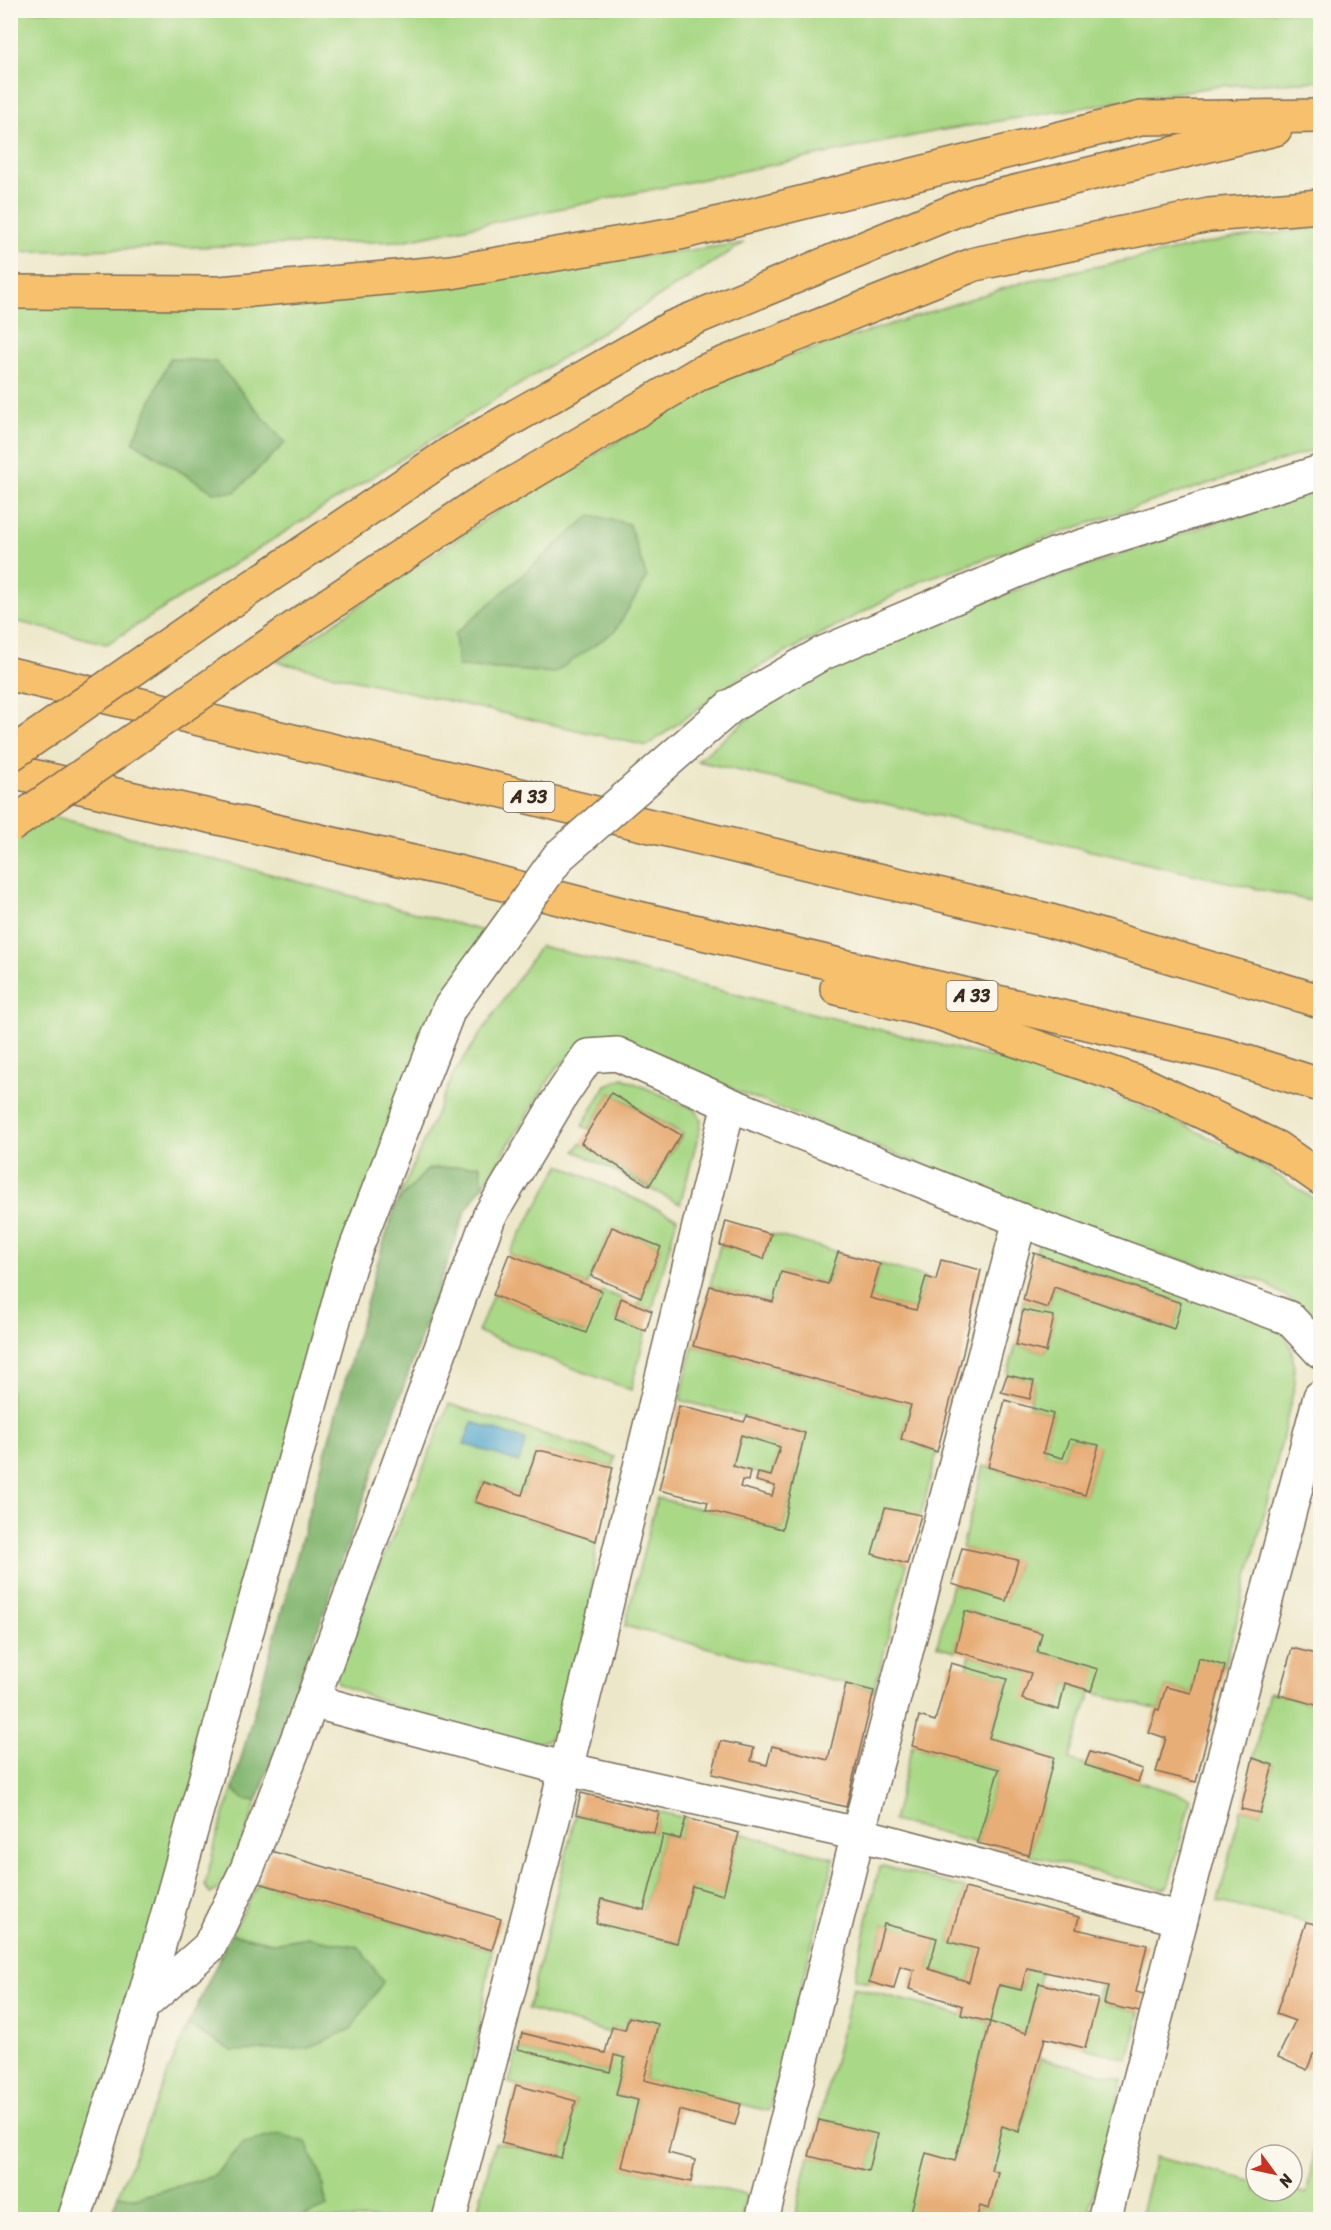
<svg xmlns="http://www.w3.org/2000/svg" width="1331" height="2230" font-family="Sriracha,sans-serif">
<style>
.green{fill:#a9d886;stroke:#728152;stroke-width:1.5}
.forest{fill:#86b873;stroke:#607148;stroke-width:1.5}
.water{fill:#4fa5cc;stroke:#456875;stroke-width:1.5}
.building{fill:#e8ae78;fill-rule:evenodd}
.lines{fill:none;stroke-linecap:round;stroke-linejoin:round}
.minor-casing{stroke:#796c5a;stroke-width:36}
.motorway-casing{stroke:#796c5a;stroke-width:36}
.minor{stroke:#fff;stroke-width:33}
.motorway{stroke:#f7c06c;stroke-width:33}
.minor-bridge-casing{stroke:#796c5a;stroke-width:36;stroke-linecap:butt}
.motorway-bridge-casing{stroke:#796c5a;stroke-width:36;stroke-linecap:butt}
.minor-bridge{stroke:#fff;stroke-width:33}
.motorway-bridge{stroke:#f7c06c;stroke-width:33}
.labels{text-anchor:middle;dominant-baseline:central;stroke-width:4.5;stroke-linejoin:round;paint-order:stroke}
.shield{fill:#fbf7ec;stroke:#75685c;stroke-width:1.5}
.shield-label{font-size:18px;font-weight:bold;fill:#3b2a1e}
</style>
<rect width="100%" height="100%" fill="#fbf7ec"/>
<filter id="ink" filterUnits="userSpaceOnUse"><feTurbulence type="fractalNoise" baseFrequency=".0167" numOctaves="2"/><feDisplacementMap in="SourceGraphic" scale="12" xChannelSelector="R" yChannelSelector="G"/><feConvolveMatrix kernelMatrix="1 2 1 2 8 2 1 2 1" color-interpolation-filters="sRGB"/></filter>
<filter id="wash" filterUnits="userSpaceOnUse"><feTurbulence type="fractalNoise" baseFrequency=".008" numOctaves="4" result="noise"/><feDisplacementMap in="SourceGraphic" scale="24" xChannelSelector="R" yChannelSelector="G"/><feGaussianBlur stdDeviation="1.35" result="paint"/><feColorMatrix in="noise" values="0 0 0 0 0 0 0 0 0 0 0 0 0 0 0 0 0 1.4 0 .05"/><feComposite in="paint" operator="in"/></filter>
<g filter="url(#wash)">
<rect width="100%" height="100%" fill="#ede7c9"/>
<!-- green -->
<g class="green">
<polygon points="10,11 1320,11 1320,81 1218,86 937,131 402,241 11,252"/>
<polygon points="1320,228 1320,448 1142,505 923,580 747,673 647,746 277,662 499,510 734,374 1027,281 1229,239"/>
<polygon points="744,243 107,644 11,620 11,308 335,296"/>
<polygon points="1320,487 1320,903 697,761 779,693 960,609"/>
<polygon points="52,816 502,936 449,1009 349,1266 74,2220 10,2219 10,839"/>
<polygon points="540,946 1027,1066 1111,1095 1175,1121 1246,1155 1320,1203 1320,1324 1310,1313 1264,1282 1124,1245 709,1080 680,1064 616,1038 587,1039 555,1070 483,1186 480,1165 428,1169 396,1204 454,1073"/>
<polygon points="623,1078 696,1110 701,1120 699,1133 680,1204 575,1151 581,1143 649,1186 683,1134 611,1093 589,1129 582,1126 606,1085"/>
<polygon points="560,1165 677,1218 652,1311 638,1305 661,1247 612,1227 587,1285 509,1254"/>
<polygon points="771,1234 838,1252 828,1284 782,1272 773,1302 710,1286 720,1245 764,1258"/>
<polygon points="1041,1239 1282,1328 1292,1350 1295,1383 1273,1479 1225,1666 1200,1659 1191,1693 1166,1687 1159,1710 1091,1692 1069,1760 1191,1798 1169,1884 1163,1889 1029,1855 1054,1757 989,1738 1007,1679 966,1668 970,1655 1031,1673 1059,1709 1065,1683 1090,1691 1097,1669 1037,1652 1041,1633 966,1611 955,1651 937,1646 952,1584 1006,1600 1018,1561 962,1548 983,1466 1085,1495 1099,1446 1070,1439 1063,1458 1043,1453 1053,1414 1029,1407 1034,1381 1007,1375 1016,1345 1046,1352 1054,1317 1023,1310 1023,1300 1048,1308 1054,1287 1174,1329 1181,1303 1034,1253"/>
<polygon points="880,1264 926,1277 916,1310 870,1298"/>
<polygon points="602,1291 621,1298 615,1319 646,1331 631,1390 478,1332 493,1295 585,1333"/>
<polygon points="693,1346 911,1405 901,1439 937,1452 921,1515 885,1508 872,1554 907,1564 874,1691 625,1626 657,1498 782,1529 805,1433 680,1400"/>
<polygon points="449,1404 615,1457 613,1467 543,1451 536,1451 522,1495 483,1482 475,1502 596,1541 591,1611 564,1723 547,1740 521,1746 441,1726 339,1684 332,1669 417,1484"/>
<polygon points="741,1435 780,1447 771,1476 733,1466"/>
<polygon points="1269,1692 1320,1706 1320,1925 1218,1902 1241,1809 1260,1813 1273,1765 1253,1758"/>
<polygon points="912,1746 999,1769 977,1843 893,1821"/>
<polygon points="233,1788 244,1798 257,1801 227,1885 210,1894 205,1886 217,1836"/>
<polygon points="659,1812 686,1818 680,1839 663,1835 644,1910 602,1899 597,1923 677,1943 692,1886 723,1894 739,1833 834,1858 769,2111 644,2080 658,2024 629,2017 625,2030 612,2027 610,2033 528,2009 576,1814 654,1833"/>
<polygon points="883,1866 965,1888 949,1942 978,1949 969,1982 929,1969 937,1939 884,1924 869,1982 854,1979 879,1867"/>
<polygon points="259,1883 492,1950 464,2116 436,2219 297,2219 327,2207 320,2173 244,2143 214,2176 136,2198 118,2195 188,2025 232,2051 307,1937 274,1943 231,1934"/>
<polygon points="1027,1968 1042,1971 1026,2033 990,2022 955,2161 909,2219 794,2220 809,2156 868,2170 877,2134 819,2120 853,1987 989,2022 999,1985 1021,1990"/>
<polygon points="1101,1984 1108,1986 1104,2004 1140,2012 1128,2059 1085,2048"/>
<polygon points="518,2049 609,2072 614,2055 625,2058 616,2095 638,2100 623,2167 747,2195 741,2219 475,2220 495,2142 561,2158 576,2101 509,2083"/>
<polygon points="1040,2058 1123,2079 1087,2219 977,2220 980,2206 989,2208 998,2172 991,2170 1002,2126 1020,2132"/>
<polygon points="1320,2110 1320,2219 1140,2219 1155,2157 1256,2182 1256,2191 1292,2191 1307,2194"/>
</g>
<!-- forest -->
<g class="forest">
<polygon points="170,358 216,362 285,443 235,492 213,492 133,442"/>
<polygon points="591,515 629,524 647,578 615,631 554,673 458,666 455,634"/>
<polygon points="480,1165 483,1186 466,1210 257,1801 243,1799 233,1788 378,1261 396,1204 428,1169"/>
<polygon points="231,1934 274,1943 307,1937 359,1947 383,1982 351,2029 306,2049 232,2051 188,2025"/>
<polygon points="280,2134 306,2142 320,2173 327,2207 297,2219 109,2219 118,2195 136,2198 214,2176 244,2143"/>
</g>
<!-- water -->
<polygon class="water" points="472,1422 526,1440 519,1462 464,1444"/>
<g id="blocks">
<!-- building -->
<g class="building">
<polygon points="611,1093 681,1135 649,1186 581,1143"/>
<polygon points="726,1221 771,1234 764,1259 720,1245"/>
<polygon points="612,1227 661,1247 641,1297 591,1276"/>
<polygon points="838,1252 880,1264 870,1298 916,1310 926,1277 936,1280 941,1260 981,1270 963,1353 937,1452 901,1439 911,1405 693,1346 710,1286 773,1302 781,1272 828,1284"/>
<polygon points="1034,1253 1181,1303 1174,1329 1054,1287 1048,1308 1023,1300"/>
<polygon points="509,1254 602,1291 586,1333 493,1295"/>
<polygon points="621,1298 652,1311 646,1331 615,1319"/>
<polygon points="1023,1310 1054,1316 1046,1352 1016,1345"/>
<polygon points="1007,1375 1034,1381 1030,1399 1001,1392"/>
<polygon points="1005,1400 1053,1414 1043,1453 1063,1458 1070,1439 1099,1445 1085,1495 988,1467"/>
<path d="M 679,1406 L 744,1422 L 747,1416 L 805,1433 L 782,1529 L 706,1510 L 708,1502 L 659,1490 ZM 741,1435 L 780,1447 L 771,1476 L 758,1473 L 756,1481 L 775,1486 L 772,1496 L 740,1487 L 742,1480 L 748,1481 L 750,1471 L 733,1466 Z"/>
<polygon points="536,1451 543,1451 613,1467 596,1541 475,1502 483,1482 522,1495"/>
<polygon points="885,1508 921,1515 907,1564 872,1554"/>
<polygon points="962,1548 1018,1560 1006,1601 952,1584"/>
<polygon points="965,1611 1042,1633 1037,1652 1098,1669 1091,1691 1065,1683 1059,1710 1022,1699 1031,1673 955,1651"/>
<polygon points="1292,1648 1320,1655 1320,1706 1279,1695"/>
<polygon points="1199,1658 1225,1666 1196,1782 1156,1772 1166,1738 1148,1732 1156,1709 1159,1710 1166,1687 1191,1693"/>
<polygon points="951,1663 1007,1679 989,1738 1054,1757 1029,1855 977,1843 999,1769 912,1746 919,1716 935,1721"/>
<polygon points="846,1684 874,1691 846,1807 712,1774 721,1741 754,1748 751,1761 767,1765 772,1746 828,1760"/>
<polygon points="1090,1752 1143,1769 1138,1782 1085,1765"/>
<polygon points="1253,1758 1273,1765 1260,1813 1241,1809"/>
<polygon points="581,1793 659,1812 654,1833 576,1814"/>
<polygon points="686,1818 739,1833 723,1895 692,1886 677,1943 596,1923 602,1899 644,1910 663,1835 680,1839"/>
<polygon points="271,1851 501,1919 492,1950 259,1883"/>
<polygon points="965,1888 1079,1917 1076,1929 1147,1945 1136,1992 1144,1994 1140,2012 1104,2004 1108,1986 1027,1968 1021,1990 999,1985 990,2022 961,2015 963,2006 909,1989 914,1970 900,1966 894,1989 869,1982 884,1924 937,1938 929,1969 969,1982 978,1949 949,1942"/>
<polygon points="1306,1922 1320,1925 1320,2055 1313,2054 1307,2070 1278,2057 1295,2021 1276,2014"/>
<polygon points="1039,1983 1098,1999 1085,2048 1045,2038 1019,2132 1002,2126 991,2170 998,2172 989,2209 980,2206 976,2220 960,2220 941,2215 940,2220 909,2220 926,2153 955,2161 990,2022 1026,2033"/>
<polygon points="629,2017 658,2024 644,2080 741,2104 735,2125 679,2110 668,2153 695,2160 691,2182 622,2167 638,2100 616,2095 625,2058 614,2055 610,2072 518,2049 522,2033 605,2053 612,2027 625,2030"/>
<polygon points="516,2085 576,2101 561,2158 501,2143"/>
<polygon points="819,2120 877,2134 868,2171 809,2156"/>
</g>
</g>
</g>
<g filter="url(#ink)">
<use href="#blocks" fill-opacity="0" stroke="#796c5a" stroke-width="1.5"/>
<g class="lines">
<!-- minor casing -->
<g class="minor-casing">
<g id="minor">
<polyline points="731,706 821,654 1054,555 1320,472"/>
<polyline points="312,1701 566,1769 858,1834 1181,1919"/>
<polyline points="142,2006 209,1947 247,1869 312,1701 489,1217 561,1096 588,1056 617,1054 729,1104 1020,1220 1289,1318 1320,1351"/>
<polyline points="74,2220 142,2006 349,1266 449,1009"/>
<polyline points="449,2220 566,1769 729,1104"/>
<polyline points="762,2220 858,1834 1020,1220"/>
<polyline points="1104,2220 1181,1919 1320,1397"/>
</g>
</g>
<!-- motorway casing -->
<g class="motorway-casing">
<g id="motorway">
<polyline points="10,292 220,293 451,272 680,233 1141,118 1320,116"/>
<polyline points="230,602 451,453 671,328 978,201 1275,129"/>
<polyline points="304,621 477,505 700,373 975,264 1209,215 1320,206"/>
<polyline points="10,674 1047,920 1320,1001"/>
<polyline points="10,771 457,872 621,914 1224,1055 1320,1085"/>
<polyline points="837,988 938,1013 1146,1085 1277,1148 1320,1178"/>
</g>
</g>
<!-- minor -->
<use href="#minor" class="minor"/>
<!-- motorway -->
<use href="#motorway" class="motorway"/>
<!-- minor-bridge casing -->
<g class="minor-bridge-casing">
<polyline id="minor-bridge" points="449,1009 559,856 731,706"/>
</g>
<!-- motorway-bridge casing -->
<g class="motorway-bridge-casing">
<g id="motorway-bridge">
<polyline points="10,755 230,602"/>
<polyline points="10,826 304,621"/>
</g>
</g>
<!-- minor-bridge -->
<use href="#minor-bridge" class="minor-bridge"/>
<!-- motorway-bridge -->
<use href="#motorway-bridge" class="motorway-bridge"/>
</g>
</g>
<g class="labels">
<!-- shield labels -->
<g class="shield">
<rect x="503.5" y="782" width="51" height="30" rx="4.5"/>
<rect x="946.5" y="981" width="51" height="30" rx="4.5"/>
</g>
<g class="shield-label">
<text x="529" y="797">A 33</text>
<text x="972" y="996">A 33</text>
</g>
</g>
<!-- margin -->
<rect width="1331" height="2230" fill="none" stroke="#fbf7ec" stroke-width="36"/>
<!-- north arrow -->
<g transform="translate(1274 2173) rotate(123)"><circle r="28" fill="#fbf7ec" stroke="#aea59a" stroke-width="1.5"/>
<path d="M0-4.5L10 22L0 15L-10 22Z" fill="#c8321e"/>
<text y="-9" font-size="16" font-weight="bold" text-anchor="middle" fill="#3b2a1e">N</text>
</g>
</svg>
